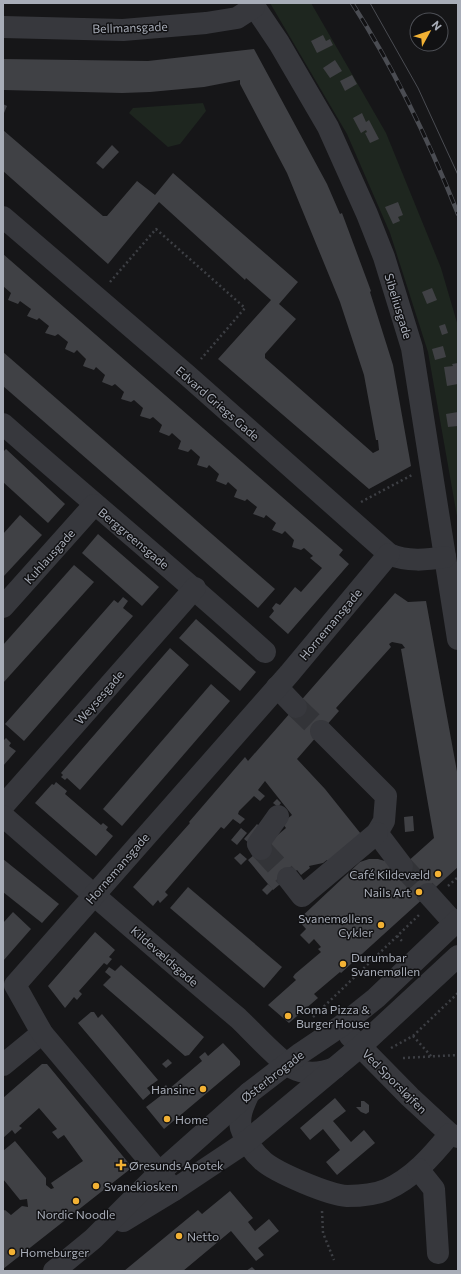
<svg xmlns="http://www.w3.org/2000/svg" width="461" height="1274" font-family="Commissioner,sans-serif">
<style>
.green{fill:#1e261f}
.building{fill:#404145}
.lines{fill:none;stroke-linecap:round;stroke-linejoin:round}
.minor-tunnel{stroke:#333438;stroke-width:22;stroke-dasharray:22 11;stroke-linecap:butt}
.path{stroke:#3d3f44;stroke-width:2.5;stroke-dasharray:2 3;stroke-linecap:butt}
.minor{stroke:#37383d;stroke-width:22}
.tram{stroke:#4a4c52;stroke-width:1}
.rail-casing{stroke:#4a4c52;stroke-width:4.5}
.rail{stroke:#111113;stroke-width:3;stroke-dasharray:9;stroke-linecap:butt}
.poi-dot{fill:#f2b134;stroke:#111113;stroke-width:1.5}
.labels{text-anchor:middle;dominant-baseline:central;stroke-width:3;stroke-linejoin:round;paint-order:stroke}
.street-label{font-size:12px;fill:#a8adb8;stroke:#111113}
.poi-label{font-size:12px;fill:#a8adb8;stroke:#111113;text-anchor:start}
</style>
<rect width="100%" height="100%" fill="#161618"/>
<!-- green -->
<g class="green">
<polygon points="270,3 311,3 386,133 441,268 458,326 458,522 428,352 390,233 347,134"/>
<polygon points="203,103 206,111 180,144 168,147 129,113 133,108"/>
</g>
<!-- building -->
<g class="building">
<polygon points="323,35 326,41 330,39 333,45 317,53 311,41"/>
<polygon points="254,49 327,184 340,214 342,213 371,291 370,292 393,365 411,466 369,489 218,359 271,300 246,278 245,280 159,202 108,264 3,171 3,130 103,216 107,216 137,181 155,195 173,173 298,282 279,304 296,319 265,354 265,358 373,453 379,450 378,440 376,440 364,375 340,302 287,173 240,84 240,80 204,87 150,92 122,93 4,90 3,92 3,59 148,61"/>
<polygon points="335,60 342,71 330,78 323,68"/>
<polygon points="352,75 357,84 345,91 340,81"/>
<polygon points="3,104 7,106 4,113 3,112"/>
<polygon points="362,113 366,122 369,120 379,139 370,143 365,133 367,132 366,130 361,133 353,118"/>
<polygon points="112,145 119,152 103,169 96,163"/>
<polygon points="398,202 403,215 398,217 400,221 393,224 385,207"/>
<polygon points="3,254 343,550 339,555 349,564 288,634 269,617 274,611 272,608 276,603 280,605 295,587 301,592 322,568 310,558 313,556 304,548 301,550 292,547 294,540 285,531 282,534 272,530 276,523 266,515 264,518 253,514 257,507 247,499 245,501 234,497 237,490 228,482 226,485 216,481 219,474 209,465 207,468 197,465 200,457 191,449 188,452 178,449 181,441 172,433 169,436 159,432 162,425 153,417 150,419 140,416 143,408 134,400 131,402 121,399 124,392 115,384 112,386 102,382 105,375 96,367 94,370 83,366 86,359 77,350 74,353 65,349 68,342 58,334 55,336 45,333 49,326 39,318 37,320 27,316 31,309 20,301 18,304 8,300 11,293 3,286"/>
<polygon points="432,288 437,300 427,304 422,292"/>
<polygon points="445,324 448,333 442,335 439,326"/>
<polygon points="443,346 446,357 435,360 432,349"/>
<polygon points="3,352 275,589 258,608 3,386"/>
<polygon points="458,363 458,384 447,386 444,367 453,366 452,364"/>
<polygon points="458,412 458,426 448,427 446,414"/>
<polygon points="6,449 65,504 48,523 3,482 3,452"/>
<polygon points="20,515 42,535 3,577 3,534"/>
<polygon points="98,534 159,587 142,606 82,553"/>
<polygon points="74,565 94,582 3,683 3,645"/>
<polygon points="395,593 408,602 426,601 458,777 458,867 341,973 340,972 314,994 318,998 289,1023 268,1005 296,980 293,977 295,974 321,952 318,949 321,947 314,939 309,944 300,935 306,929 298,920 360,862 369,859 378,859 385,861 396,872 434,838 401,649 405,648 402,644 392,642 389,644 391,647 336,708 339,711 297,759 325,789 361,834 328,861 327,860 323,863 309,866 310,868 301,875 297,870 273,890 248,860 286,828 282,823 292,815 265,781 258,790 265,796 260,801 254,796 239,811 238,814 245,819 240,824 233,819 224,829 221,827 165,892 168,895 160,903 158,900 153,906 133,887 190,823 189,822 245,757 248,761"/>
<polygon points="123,597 128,601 123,608 133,616 24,741 5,724 114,600 118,603"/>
<polygon points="196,619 256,672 240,691 179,638"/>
<polygon points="170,648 189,665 80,790 67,778 65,780 61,777 63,775 61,773"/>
<polygon points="211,684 230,701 122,826 103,809"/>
<polygon points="6,738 11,743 9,746 16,751 3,766 3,741"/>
<polygon points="56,782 67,791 65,794 101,825 103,823 108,827 106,830 113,836 96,856 35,803 52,784 54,785"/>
<polygon points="277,799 281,803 278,807 273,803"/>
<polygon points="413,816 414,831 405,832 404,817"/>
<polygon points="257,824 261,828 249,843 244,839"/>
<polygon points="241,828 247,833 237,845 231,840"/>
<polygon points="240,853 247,859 241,865 234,858"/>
<polygon points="3,859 59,904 42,923 3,892"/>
<polygon points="268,884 273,889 267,895 262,890"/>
<polygon points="188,887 282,967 264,988 170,908"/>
<polygon points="13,912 31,929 3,961 3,923"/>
<polygon points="95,932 115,950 109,957 112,959 107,965 104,963 79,991 82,994 77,1000 74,997 65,1008 48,986"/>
<polygon points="121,965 204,1037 189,1055 185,1056 103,985 111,977 105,972 109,967 115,971"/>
<polygon points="91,1012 94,1012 98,1018 102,1014 158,1080 147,1088 151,1093 143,1100 78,1023"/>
<polygon points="223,1043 240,1061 240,1065 164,1129 146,1107 163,1094 160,1090 166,1085 169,1089 202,1061 199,1057 205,1052 208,1056"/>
<polygon points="168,1059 172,1063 166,1068 162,1064"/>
<polygon points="42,1064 47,1064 131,1166 129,1170 3,1269 3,1211 5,1210 11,1215 22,1206 28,1207 27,1199 20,1200 3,1179 3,1151 15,1141 46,1178 46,1185 51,1189 54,1188 51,1183 83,1161 64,1135 58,1139 52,1132 57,1129 39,1108 19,1126 22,1128 15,1134 12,1130 3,1138 3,1098"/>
<polygon points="335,1098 346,1111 333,1121 351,1142 364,1130 375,1143 337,1175 326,1162 340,1150 323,1129 310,1140 300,1128"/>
<polygon points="361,1101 364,1101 369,1105 369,1112 366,1114 361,1112 356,1107 361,1107"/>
<polygon points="230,1191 253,1218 248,1222 255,1231 269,1219 279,1231 258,1248 264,1255 256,1261 231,1231 183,1271 124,1271 198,1210 202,1214"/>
<polygon points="252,1267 256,1271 246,1271"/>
</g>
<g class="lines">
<!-- minor-tunnel -->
<g class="minor-tunnel">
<polyline points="296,707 321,731"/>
<polyline points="261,849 288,878"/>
<polyline points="402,866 428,894"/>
</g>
<!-- path -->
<g class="path">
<polyline points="110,282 156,229 245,308 201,359"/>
<polyline points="361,502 412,475"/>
<polyline points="448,886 458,877"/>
<polyline points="397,936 403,942"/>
<polyline points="313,1017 419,915"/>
<polyline points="413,1036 432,1057"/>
<polyline points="391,1048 413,1036 458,993"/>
<polyline points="403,1058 458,1055"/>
<polyline points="322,1211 323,1233 334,1260"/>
</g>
<!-- minor -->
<g class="minor">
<polyline points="252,3 279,43 328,127 367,214 384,257 412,348 458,639"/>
<polyline points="3,27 123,30 206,23 237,18 254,7"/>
<path d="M 3,217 L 187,375 L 389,554 C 407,562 427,560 445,557"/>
<path d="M 3,424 C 90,501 179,574 265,652"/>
<polyline points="3,607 94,505"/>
<polyline points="277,687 296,707"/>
<polyline points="321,731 386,796 384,821 377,833 402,866"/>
<polyline points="3,806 195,588"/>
<path d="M 3,816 C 81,884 159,952 238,1018 C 252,1031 282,1065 297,1070 C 310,1075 322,1073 335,1068"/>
<polyline points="261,849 258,844 278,816"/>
<polyline points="288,878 302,896 377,833"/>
<polyline points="428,894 455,924"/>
<polyline points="350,1036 410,1097 450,1134 458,1137"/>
<polyline points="3,1065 42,1033"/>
<path d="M 249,1093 C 244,1104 238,1116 241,1128 C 245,1141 253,1152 263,1161 C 277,1173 329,1195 347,1196 C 360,1196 374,1195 386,1190 C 413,1178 432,1156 450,1134"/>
<polyline points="418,1169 434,1189 438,1253"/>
<polyline points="174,1190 42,1033 15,985 289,674 389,554"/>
<polyline points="123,1221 174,1190 246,1142 361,1046 458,956"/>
<polyline points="54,1271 93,1239 159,1173 249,1093 301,1053 341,1026 376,998 458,920"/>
</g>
<!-- tram -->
<polyline class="tram" points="370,3 418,88 458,175"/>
<!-- rail casing -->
<g class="rail-casing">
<path id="rail" d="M 352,3 C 395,70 429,141 458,214"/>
</g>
<!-- rail -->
<use href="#rail" class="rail"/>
</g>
<!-- markers -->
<g class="poi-dot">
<circle cx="438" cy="874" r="4"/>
<circle cx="419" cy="892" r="4"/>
<circle cx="381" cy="925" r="4"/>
<circle cx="343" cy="964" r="4"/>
<circle cx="288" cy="1016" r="4"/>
<circle cx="203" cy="1089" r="4"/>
<circle cx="167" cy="1119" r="4"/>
<path d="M119 1159h4v4h4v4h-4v4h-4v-4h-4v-4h4z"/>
<circle cx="96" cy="1186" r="4"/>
<circle cx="76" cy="1201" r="4"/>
<circle cx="179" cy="1236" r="4"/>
<circle cx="12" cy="1252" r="4"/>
</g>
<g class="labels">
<!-- street labels -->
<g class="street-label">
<text transform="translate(130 27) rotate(-2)">Bellmansgade</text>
<text transform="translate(399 306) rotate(73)">Sibeliusgade</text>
<text transform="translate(218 403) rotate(41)">Edvard Griegs Gade</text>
<text transform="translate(134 538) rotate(40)">Berggreensgade</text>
<text transform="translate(49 556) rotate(-48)">Kuhlausgade</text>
<text transform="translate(330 624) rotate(-50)">Hornemansgade</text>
<text transform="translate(99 697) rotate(-49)">Weysesgade</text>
<text transform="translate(117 868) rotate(-49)">Hornemansgade</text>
<text transform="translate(165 956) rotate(41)">Kildevældsgade</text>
<text transform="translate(272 1076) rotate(-38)">Østerbrogade</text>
<text transform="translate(395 1081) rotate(45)">Ved Sporsløjfen</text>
</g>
<!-- poi labels -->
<g class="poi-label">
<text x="430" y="874" text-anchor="end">Café Kildevæld</text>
<text x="411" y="892" text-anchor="end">Nails Art</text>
<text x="373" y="918" text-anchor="end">Svanemøllens<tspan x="373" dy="14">Cykler</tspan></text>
<text x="351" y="957">Durumbar<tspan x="351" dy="14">Svanemøllen</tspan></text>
<text x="296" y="1009">Roma Pizza &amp;<tspan x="296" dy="14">Burger House</tspan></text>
<text x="195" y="1089" text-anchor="end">Hansine</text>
<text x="175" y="1119">Home</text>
<text x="129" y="1165">Øresunds Apotek</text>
<text x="104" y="1186">Svanekiosken</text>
<text x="76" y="1214" text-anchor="middle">Nordic Noodle</text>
<text x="187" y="1236">Netto</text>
<text x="20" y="1252">Homeburger</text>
</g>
</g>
<!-- border -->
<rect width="461" height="1274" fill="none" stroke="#a8adb8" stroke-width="8"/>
<!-- north arrow -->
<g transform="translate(429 32) rotate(50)"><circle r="19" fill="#111113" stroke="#4d4f55"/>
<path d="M0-3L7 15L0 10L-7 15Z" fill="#f2b134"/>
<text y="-6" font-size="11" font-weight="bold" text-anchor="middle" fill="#a8adb8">N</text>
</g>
</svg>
